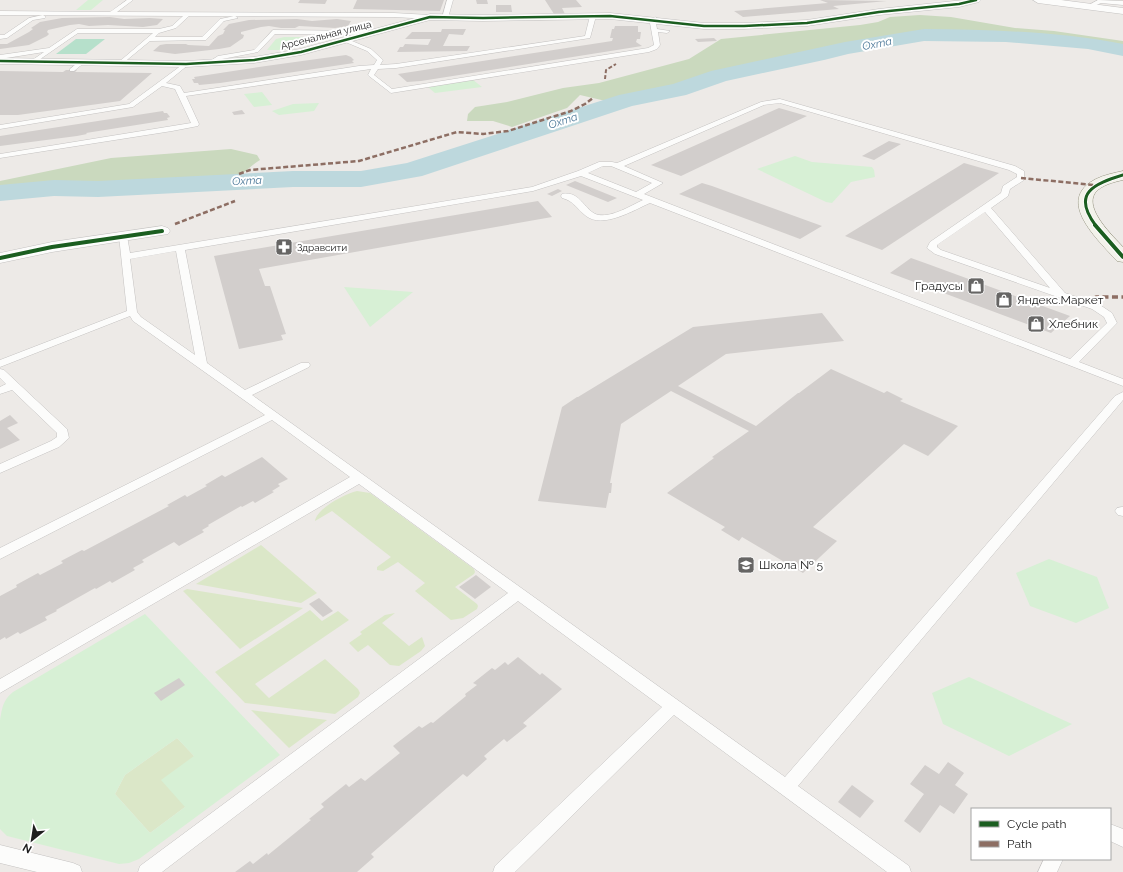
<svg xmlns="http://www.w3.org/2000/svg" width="1123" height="872" font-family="Raleway,sans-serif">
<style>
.grass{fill:#dbe7c8}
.forest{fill:#cad9be}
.park{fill:#d7f0d5;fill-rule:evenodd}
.pitch{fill:#b6e0cb}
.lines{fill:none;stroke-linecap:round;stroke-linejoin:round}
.river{fill:#bdd8dd;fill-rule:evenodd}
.building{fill:#d2cecc}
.lane-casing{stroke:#c4c2c1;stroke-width:1}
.street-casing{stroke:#c4c2c1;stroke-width:1}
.secondary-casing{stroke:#959481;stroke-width:1}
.lane{fill:#fcfcfb;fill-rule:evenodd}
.street{fill:#fcfcfb;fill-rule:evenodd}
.secondary{fill:#f3f2eb;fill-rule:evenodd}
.quiet-far2{stroke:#8d6e63;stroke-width:2;stroke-dasharray:4 2;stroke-linecap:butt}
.quiet-far1{stroke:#8d6e63;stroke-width:2.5;stroke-dasharray:5 2.5;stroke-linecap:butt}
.quiet{stroke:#8d6e63;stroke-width:3.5;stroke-dasharray:6 3.5;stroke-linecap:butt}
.cycleway-far2-casing{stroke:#fff;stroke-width:3.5}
.cycleway-far1-casing{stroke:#fff;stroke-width:4.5}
.cycleway-casing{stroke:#fff;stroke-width:6}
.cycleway-far2{stroke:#1b5e20;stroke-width:2.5}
.cycleway-far1{stroke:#1b5e20;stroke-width:3}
.cycleway{stroke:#1b5e20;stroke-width:4}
.labels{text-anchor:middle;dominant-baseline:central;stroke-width:4;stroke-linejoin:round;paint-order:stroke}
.far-street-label{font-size:10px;fill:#1e1e1e;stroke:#fff}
.far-poi-label{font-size:10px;fill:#1e1e1e;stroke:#fff;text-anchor:start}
.far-water-label{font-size:11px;font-style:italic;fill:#4b7798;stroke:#fff}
.poi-label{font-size:12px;fill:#1e1e1e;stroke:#fff;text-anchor:start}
</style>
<rect width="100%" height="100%" fill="#edeae7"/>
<!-- grass -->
<g class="grass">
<path d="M 357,491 L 370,493 L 474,569 L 475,572 L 474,574 L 455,587 L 477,604 L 478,606 L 477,609 L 463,618 L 451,620 L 415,591 L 425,583 L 398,562 L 383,571 L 377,570 L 377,567 L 391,557 L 332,511 L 315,521 C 317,508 345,494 357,491 Z"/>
<polygon points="261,545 317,593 301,603 196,584"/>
<polygon points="187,589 303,608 240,649 183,591"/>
<polygon points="310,610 322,621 338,611 349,620 255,684 269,698 325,659 358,689 360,693 358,697 335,714 245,703 215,672"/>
<polygon points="395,613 382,623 409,646 422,637 425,646 421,651 399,666 390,665 368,645 358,652 349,643 362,634 360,632 385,615"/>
<polygon points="251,710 327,720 289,748"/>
<polygon points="177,738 194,756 185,807 150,833 115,794 125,775"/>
</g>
<!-- forest -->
<g class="forest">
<polygon points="920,15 951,17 1015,28 1054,31 1123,41 1123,50 1020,39 960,37 899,41 830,49 775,60 725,71 610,102 580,95 567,108 512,127 493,121 467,121 468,114 475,107 507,102 563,88 599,83 689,59 721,39 860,25 878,22 890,17"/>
<path d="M 231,149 L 257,155 L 260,160 C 251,165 245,173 236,178 L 134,185 L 15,188 L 0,191 L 0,181 L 111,158 Z"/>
</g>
<!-- park -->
<g class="park">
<polygon points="88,0 103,0 91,10 76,10"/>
<polygon points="284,37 309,37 310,39 312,39 311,37 330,39 317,42 312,41 314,43 284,50 267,50 276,39"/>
<polygon points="473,80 482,87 435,93 428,87"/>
<polygon points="262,92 272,105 254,107 244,94"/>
<polygon points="319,103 314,111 279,115 272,111 293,104"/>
<polygon points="795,156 812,162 872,167 874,170 875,177 851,182 832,203 826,202 757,169"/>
<polygon points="344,287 413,292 370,327"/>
<polygon points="1049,559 1097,577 1109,608 1076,623 1030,606 1016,573"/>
<path d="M 145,614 L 280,755 L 139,859 L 129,863 L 119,864 L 7,836 L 0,829 L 0,720 C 2,708 3,700 13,692 ZM 177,738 L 194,756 L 161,780 L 185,807 L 150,833 L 115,794 L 125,775 Z"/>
<polygon points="969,677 1072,724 1009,756 943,724 932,693"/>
</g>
<!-- pitch -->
<polygon class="pitch" points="76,39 105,39 86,54 56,54"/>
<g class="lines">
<!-- river -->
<path class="river" d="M 924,29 C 991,30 1057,31 1123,44 L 1123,56 L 1088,49 L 1006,42 L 924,41 L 848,54 L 824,60 L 726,81 L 686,95 L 632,106 L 422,176 L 361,187 L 293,187 L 98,197 L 54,196 L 0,201 L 0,185 L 54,180 L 98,181 L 293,171 L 361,171 L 407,163 L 619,95 L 673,84 L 711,71 L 845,42 Z"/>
</g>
<!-- building -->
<g class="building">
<polygon points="300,0 327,0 325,4 298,3"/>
<polygon points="357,0 444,0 440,11 353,9"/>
<polygon points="476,0 487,0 488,4 477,4"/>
<polygon points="545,0 576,0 582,7 562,8 565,14 554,14"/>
<polygon points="820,0 887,1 833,6 839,9 743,17 734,11 828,3"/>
<polygon points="496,5 511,5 512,12 496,12"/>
<polygon points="110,17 124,19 150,18 163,19 157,25 143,27 108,25 89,26 79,24 70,25 48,30 47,32 49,34 47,36 29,45 0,49 0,44 7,44 29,32 33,29 31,28 40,22 62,18"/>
<polygon points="297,19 312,21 337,19 351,21 348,26 335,28 299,26 295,28 281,28 269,26 261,27 241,32 241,34 244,35 243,38 230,47 219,49 175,54 153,51 160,45 166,44 186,44 188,45 209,46 218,36 223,34 225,30 223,30 229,24 249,20"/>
<polygon points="615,26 638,26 638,32 641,32 640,39 637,39 636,42 642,46 421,81 407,82 398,74 612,41 613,38 610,38 612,29 614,29"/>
<polygon points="442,29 466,29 463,35 449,34 443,46 470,46 467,51 397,52 400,47 403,47 405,44 428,45 431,39 405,39 412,32 441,32"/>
<polygon points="714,38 717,41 698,42 695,39"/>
<polygon points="346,55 351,57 354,60 352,61 354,63 220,83 199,85 198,83 194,83 192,79 195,79 194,77 266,66"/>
<polygon points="66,70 77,70 75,72 152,73 120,101 18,115 0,115 0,71 63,72"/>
<polygon points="779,108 807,116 681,176 651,165"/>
<polygon points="242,110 245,114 234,115 232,112"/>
<polygon points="163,111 164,113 167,113 170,117 167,118 168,120 86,133 87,134 77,136 0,146 0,136"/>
<polygon points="889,141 901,144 874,160 862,156"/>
<polygon points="964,163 999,173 882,250 845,236"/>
<polygon points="575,181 617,198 608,202 566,185"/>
<polygon points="702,183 712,186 822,226 800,239 679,194"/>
<polygon points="558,189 562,191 552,196 547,194"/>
<polygon points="538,201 552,217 259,269 265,286 270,286 286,334 281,335 283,340 239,349 214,256"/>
<polygon points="911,258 925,263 1070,316 1051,333 890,273"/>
<polygon points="822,313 844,341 726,354 678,386 756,426 798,393 799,393 831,369 884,393 887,391 903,399 900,401 958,426 928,456 904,444 813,527 837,541 803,573 742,537 739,541 721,530 725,527 667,493 714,458 712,457 749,431 671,391 621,424 610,483 612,483 611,493 609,493 606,508 538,501 562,407 577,397 578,397 693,327"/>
<polygon points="10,415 18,423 7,428 20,440 0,449 0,421"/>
<polygon points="262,457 288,479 278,484 280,486 272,491 274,492 255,503 253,501 242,507 241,506 208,525 209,526 202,530 204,532 179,546 174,542 142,560 144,562 133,568 135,570 112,583 110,581 96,589 95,588 56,610 57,611 45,617 47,620 20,634 18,632 6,639 5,637 0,640 0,596 17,587 16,585 38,573 40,575 63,563 61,561 82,550 84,551 169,506 167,505 185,495 187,497 207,486 205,485 222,475 225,477"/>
<polygon points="476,575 491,587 475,599 459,587"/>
<polygon points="319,598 333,611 323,617 309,604"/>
<polygon points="518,657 540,675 542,673 562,689 523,723 527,726 507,742 504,739 484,756 487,759 467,777 463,774 371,854 374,857 357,872 235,872 250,861 253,864 267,853 268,855 311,820 309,819 324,807 321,804 346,784 349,787 361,778 365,781 400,753 393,746 419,726 422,728 431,722 433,723 466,696 465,694 477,685 473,683 492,668 495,670 505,662 508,665"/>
<polygon points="179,678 185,685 161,701 154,693"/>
<polygon points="948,762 964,773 955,785 968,794 954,814 940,805 920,833 904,821 924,794 910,784 925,765 939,774"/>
<polygon points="852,785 874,801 860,818 838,802"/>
</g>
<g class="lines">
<!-- lane casing -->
<g class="lane-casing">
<g id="lane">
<polygon points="127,0 133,0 117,12 394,13 430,15 433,17 430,19 394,17 189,16 176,28 159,33 155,37 202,37 220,19 235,16 238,18 224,21 206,40 150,41 122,64 120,63 120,61 153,33 78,33 36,62 31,61 44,52 0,59 0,55 49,48 77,29 159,29 172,26 183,16 0,15 0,11 110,12"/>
<polygon points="447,0 453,0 448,18 445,20 442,18"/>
<polygon points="1098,0 1123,1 1123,5 1101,3 1092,7 1087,6"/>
<polygon points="593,14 596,16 590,38 396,68 378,69 374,75 392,89 648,48 654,45 650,23 655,17 658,19 656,23 657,29 670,31 667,33 658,32 660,45 657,49 649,52 391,93 369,76 368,75 371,69 186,96 199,124 198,126 172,131 0,158 0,154 191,123 175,89 162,86 133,107 0,129 0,125 129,104 186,62 188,63 188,65 166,83 180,86 184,93 359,66 374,65 377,60 367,51 343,41 343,39 345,38 371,49 383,60 380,65 396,64 585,36 590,16"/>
<polygon points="43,15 46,17 45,18 33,20 7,38 0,39 0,35 4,35 29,18"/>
<polygon points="273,30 373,31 376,33 373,35 275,34 258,52 222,59 210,65 207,63 218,56 254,50"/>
<polygon points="80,61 85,62 74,71 70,71 70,69"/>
<path d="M 780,99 L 1015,166 L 1024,171 L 1024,180 L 1010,189 L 1008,196 L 991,208 L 1065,293 L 1100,305 L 1112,313 L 1117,323 L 1079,362 L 1123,379 L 1123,386 L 650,203 C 634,210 603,229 586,216 C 577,209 574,201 562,198 L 561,196 L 562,194 C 581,190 585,213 599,215 C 613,217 630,206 643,200 L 581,176 L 533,191 L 185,250 L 207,363 L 245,390 L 301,363 L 309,363 L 310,365 L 309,367 L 252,395 L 785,777 L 1115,396 L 1123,392 L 1123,400 L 798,786 L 909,866 L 911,872 L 887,872 L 674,715 L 515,872 L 493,872 L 495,866 L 662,707 L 518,601 L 162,872 L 138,872 L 140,866 L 508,593 L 359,484 L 0,693 L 0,679 L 350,477 L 272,420 L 0,559 L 0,548 L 265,415 L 133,321 L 130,316 L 0,367 L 0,360 L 127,311 L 119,236 L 120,234 L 126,234 L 127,236 L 130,253 L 532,187 L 578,171 L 599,162 L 612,162 L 617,163 L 761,102 ZM 780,103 L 1009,170 L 1017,174 L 1017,177 L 1003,186 L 1001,193 L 930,242 L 927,248 L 935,254 L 1092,309 L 1104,317 L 1107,323 L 1070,359 L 644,194 L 663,183 L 624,166 L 764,105 ZM 603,166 L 611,166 L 652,183 L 636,192 L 588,173 ZM 985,212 L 1050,288 L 941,250 L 937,247 L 937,245 ZM 176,251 L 195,355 L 141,317 L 137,312 L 130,259 Z"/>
<polygon points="0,369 4,370 67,429 69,438 59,447 0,473 0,464 51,441 57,437 57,433 12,390 0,394 0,387 6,384 0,378"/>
<polygon points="1122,507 1123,507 1123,516 1118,515 1115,511 1117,508"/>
<polygon points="1110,824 1123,829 1123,847 1110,841"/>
<polygon points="0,845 73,863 80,866 82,872 37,872 0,863"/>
<polygon points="1044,859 1063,859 1057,872 1038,872"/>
</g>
</g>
<!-- street casing -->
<g class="street-casing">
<g id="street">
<polygon points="964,0 981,0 979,2 959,7 879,15 807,26 744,29 704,29 610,19 483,21 430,20 301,55 254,63 186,67 0,64 0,58 186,61 254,57 300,49 430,14 483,15 610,13 704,23 744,23 807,20 879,9"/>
<polygon points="1033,0 1061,0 1123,8 1123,14 1038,3"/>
<polygon points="162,226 168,228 170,231 168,234 52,252 0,263 0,253 52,242"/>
</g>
</g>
<!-- secondary casing -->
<g class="secondary-casing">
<path id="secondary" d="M 1123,171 L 1123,180 C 1114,182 1101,185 1095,193 C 1084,209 1113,236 1123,247 L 1123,262 L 1117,261 C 1098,240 1054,200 1096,179 C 1104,175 1114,173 1123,171 Z"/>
</g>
<!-- lane -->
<use href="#lane" class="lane"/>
<!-- street -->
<use href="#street" class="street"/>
<!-- secondary -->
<use href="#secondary" class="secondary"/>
<!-- quiet-far2 -->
<polyline class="quiet-far2" points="605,79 606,70 616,64"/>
<!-- quiet-far1 -->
<g class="quiet-far1">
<polyline points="239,174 250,170 359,161 457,132 483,134 508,131 571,111 585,104 593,98"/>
<polyline points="1021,178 1094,185"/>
<polyline points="175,224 235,201"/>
</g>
<!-- quiet -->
<polyline class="quiet" points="1085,303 1096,297 1123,297"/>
<!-- cycleway-far2 casing -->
<g class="cycleway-far2-casing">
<polyline id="cycleway-far2" points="0,61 186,64 254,60 301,52 430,17 483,18 610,16 704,26 744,26 807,23 879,12 959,4 976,0"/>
</g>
<!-- cycleway-far1 casing -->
<g class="cycleway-far1-casing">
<path id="cycleway-far1" d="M 1096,226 C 1071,193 1094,184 1123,175"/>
</g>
<!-- cycleway casing -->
<g class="cycleway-casing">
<g id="cycleway">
<polyline points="1095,225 1123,257"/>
<polyline points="0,258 52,247 162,231"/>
</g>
</g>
<!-- cycleway-far2 -->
<use href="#cycleway-far2" class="cycleway-far2"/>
<!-- cycleway-far1 -->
<use href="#cycleway-far1" class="cycleway-far1"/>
<!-- cycleway -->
<use href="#cycleway" class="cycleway"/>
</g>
<!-- icons -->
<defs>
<g id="pharmacy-square" transform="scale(0.9)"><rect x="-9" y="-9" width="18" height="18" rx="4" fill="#666564" stroke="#fff"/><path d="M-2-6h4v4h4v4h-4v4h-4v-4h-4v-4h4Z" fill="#fff"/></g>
<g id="shop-square" transform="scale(0.9)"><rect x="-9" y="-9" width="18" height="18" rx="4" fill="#666564" stroke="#fff"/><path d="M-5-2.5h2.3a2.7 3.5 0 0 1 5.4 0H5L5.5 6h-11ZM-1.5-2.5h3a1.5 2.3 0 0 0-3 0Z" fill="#fff"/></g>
<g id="school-square" transform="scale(0.9)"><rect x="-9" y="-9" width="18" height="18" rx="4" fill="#666564" stroke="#fff"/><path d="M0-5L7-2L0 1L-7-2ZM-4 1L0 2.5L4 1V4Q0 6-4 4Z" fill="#fff"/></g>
</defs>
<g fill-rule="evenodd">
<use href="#pharmacy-square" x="284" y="247"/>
<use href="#shop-square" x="976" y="286"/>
<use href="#shop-square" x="1004" y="300"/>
<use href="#shop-square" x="1036" y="324"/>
<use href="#school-square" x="746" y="565"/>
</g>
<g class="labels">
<!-- far-street labels -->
<g class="far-street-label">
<text transform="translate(326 35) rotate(-14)">Арсенальная улица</text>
</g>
<!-- far-poi labels -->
<g class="far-poi-label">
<text x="297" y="247">Здравсити</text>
</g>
<!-- far-water labels -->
<g class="far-water-label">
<text transform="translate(877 44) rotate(-11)">Охта</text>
<text transform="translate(563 121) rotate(-18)">Охта</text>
<text transform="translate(247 181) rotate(-3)">Охта</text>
</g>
<!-- poi labels -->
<g class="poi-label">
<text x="963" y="286" text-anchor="end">Градусы</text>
<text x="1017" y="300">Яндекс.Маркет</text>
<text x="1049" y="324">Хлебник</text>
<text x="759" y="565">Школа № 5</text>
</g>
</g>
<!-- legend -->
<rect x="971" y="808" width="140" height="52" fill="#ffffff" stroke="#a5a5a5"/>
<rect x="979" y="821" width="20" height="6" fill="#1b5e20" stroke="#a5a5a5"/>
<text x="1007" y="828" font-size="12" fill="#1e1e1e">Cycle path</text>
<rect x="979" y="841" width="20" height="6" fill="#8d6e63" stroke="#a5a5a5"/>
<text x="1007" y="848" font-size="12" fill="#1e1e1e">Path</text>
<!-- north arrow -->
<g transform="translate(32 840) rotate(210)" stroke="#ffffff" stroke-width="3" paint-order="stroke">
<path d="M0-3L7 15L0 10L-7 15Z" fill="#1e1e1e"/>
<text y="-6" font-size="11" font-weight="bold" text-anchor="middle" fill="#1e1e1e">N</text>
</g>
</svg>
